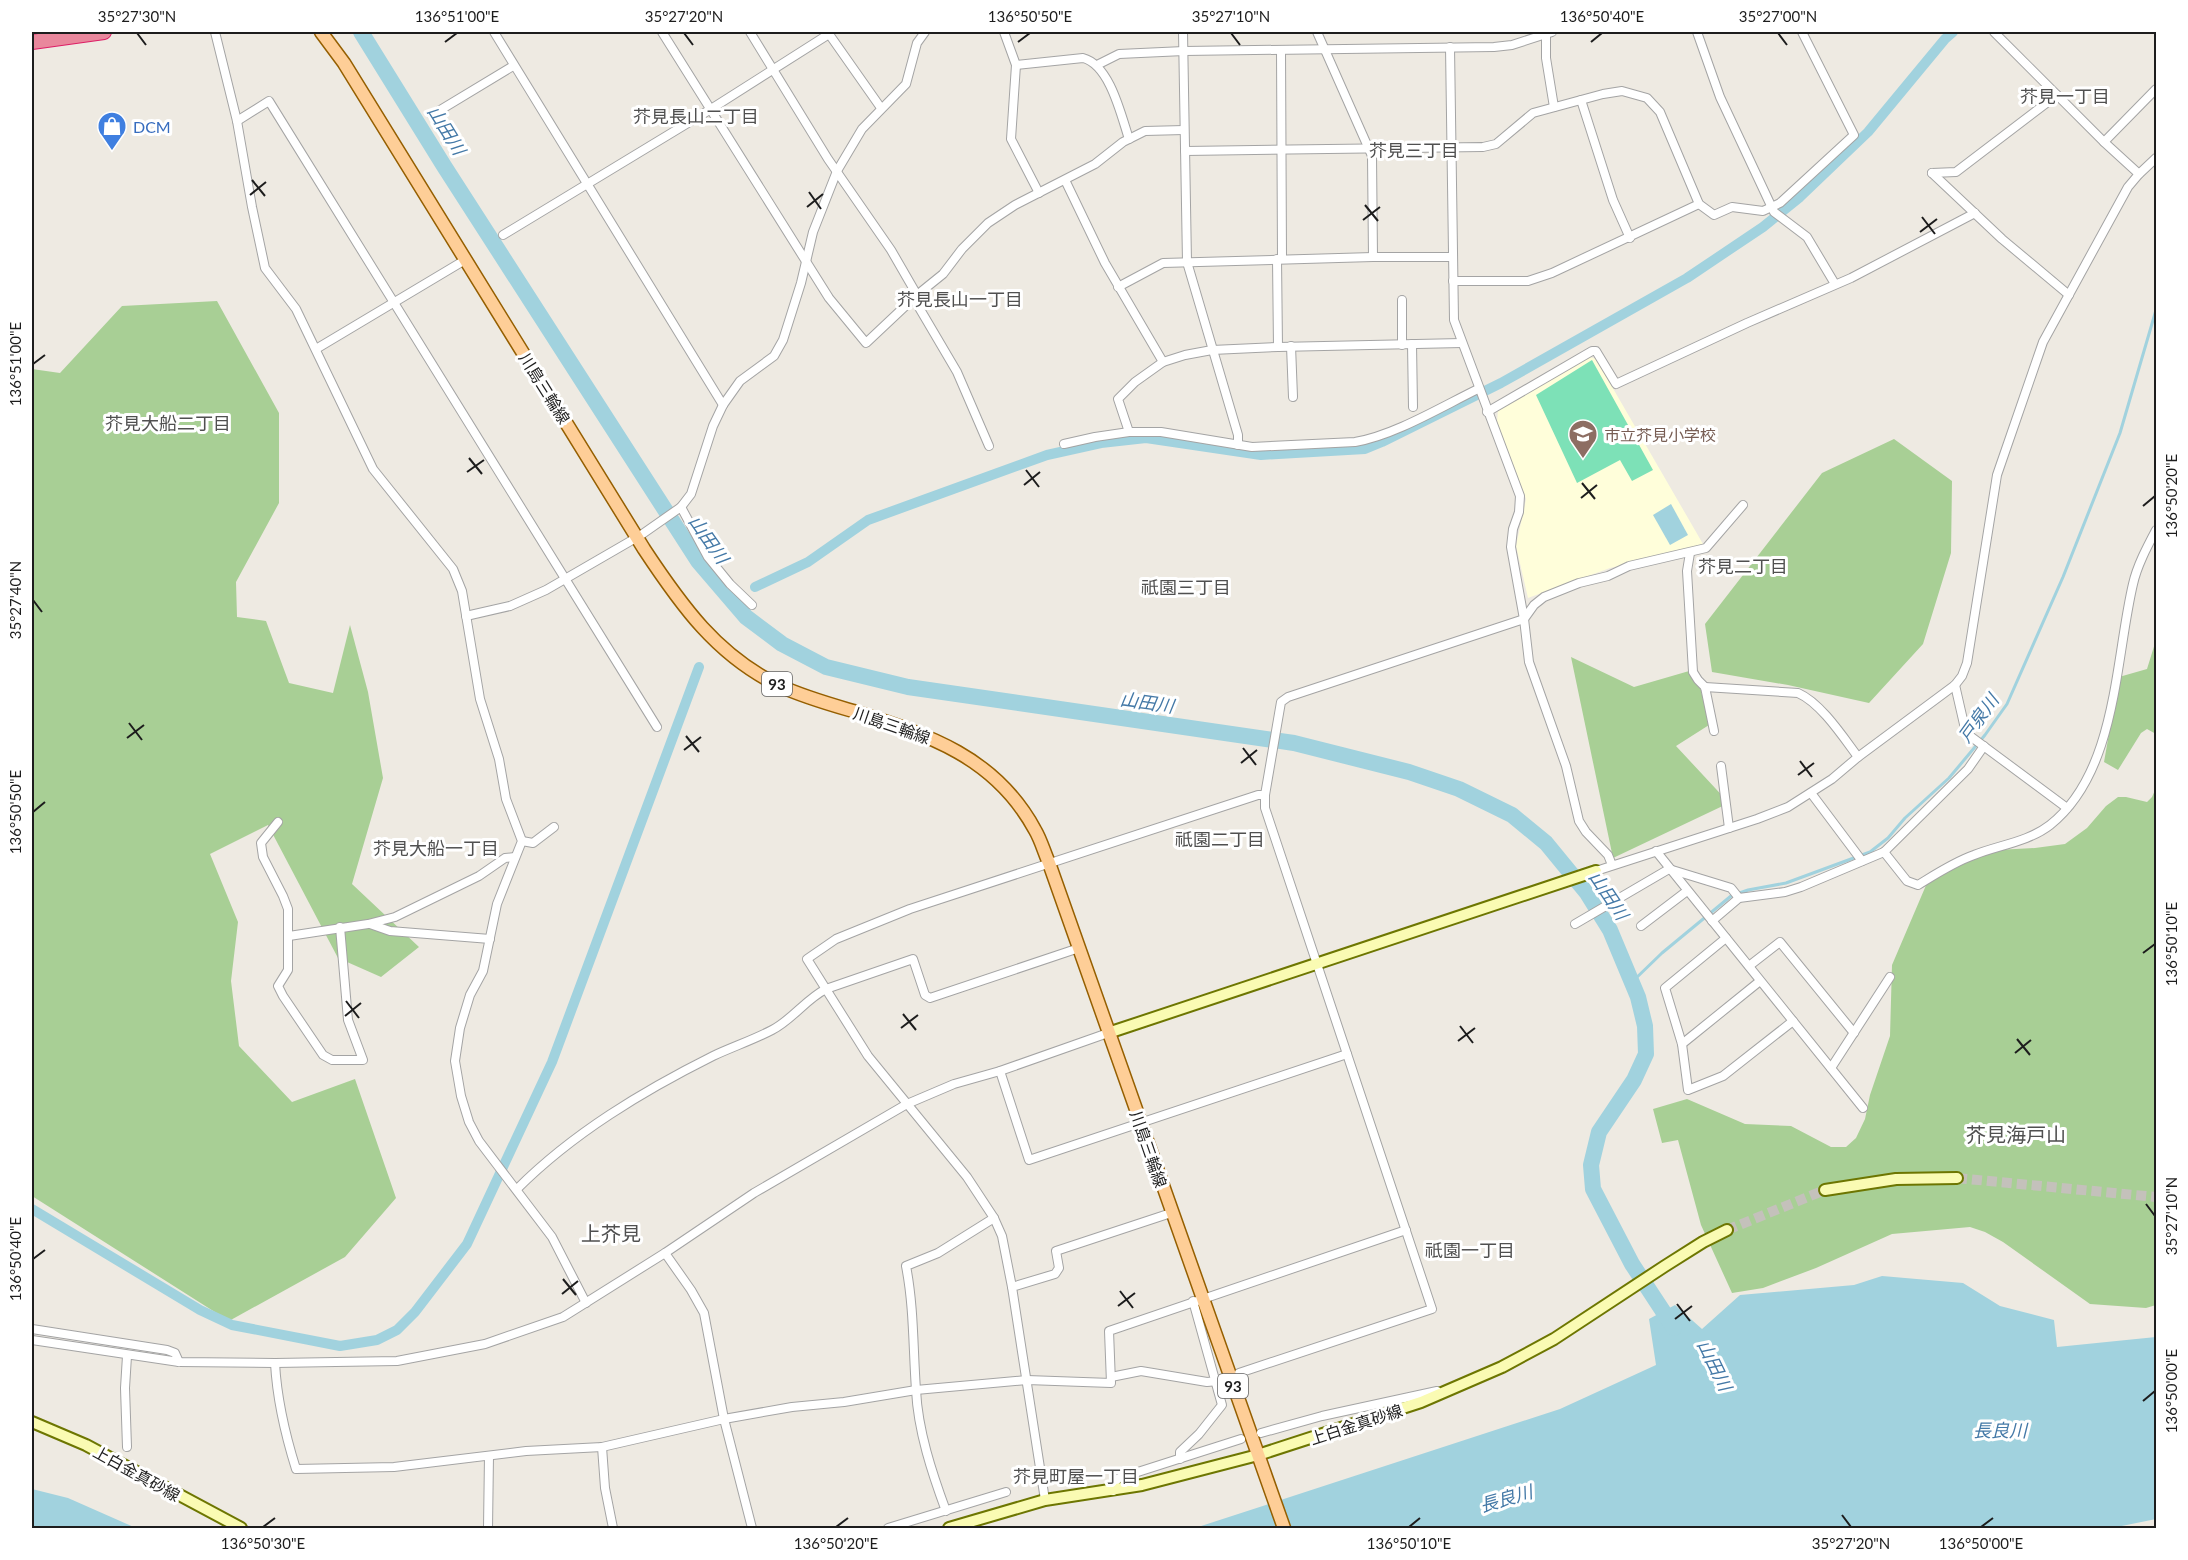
<svg xmlns="http://www.w3.org/2000/svg" width="2188" height="1560" font-family="Lato,'Noto Sans JP',sans-serif">
<style>
.education{fill:#fffeda}
.forest{fill:#a8cf95}
.pitch{fill:#7de1b7}
.water{fill:#a1d2de}
.lines{fill:none;stroke-linecap:round;stroke-linejoin:round}
.stream{stroke:#a1d2de;stroke-width:3}
.canal{stroke:#a1d2de;stroke-width:10}
.river{stroke:#a1d2de;stroke-width:16}
.secondary-tunnel{stroke:#c4c1bb;stroke-width:10;stroke-dasharray:10 5;stroke-linecap:butt}
.street-casing{stroke:#a4a4a4;stroke-width:10}
.secondary-casing{stroke:#6d7601;stroke-width:14}
.primary-casing{stroke:#955f00;stroke-width:15}
.highway-casing{stroke:#dd1e66;stroke-width:16}
.street{stroke:#fff;stroke-width:8}
.secondary{stroke:#fafbb3;stroke-width:10}
.primary{stroke:#fece97;stroke-width:12}
.highway{stroke:#e9879c;stroke-width:14}
.ticks{fill:none;stroke:#1d1d1d;stroke-width:2}
.labels{text-anchor:middle;dominant-baseline:central;stroke-width:6;stroke-linejoin:round;paint-order:stroke}
.shield{fill:#fff;stroke:#616161;stroke-width:1.5}
.shield-label{font-size:15px;font-weight:bold;fill:#1d1d1d}
.shop-label{font-size:16px;fill:#366cbe;stroke:#fff;text-anchor:start}
.street-label{font-size:16px;fill:#1d1d1d;stroke:#fff}
.education-label{font-size:16px;fill:#785e54;stroke:#fff;text-anchor:start}
.neighbourhood-label{font-size:18px;fill:#505050;stroke:#fff}
.water-label{font-size:18px;font-style:italic;fill:#4479a7;stroke:#fff}
.quarter-label{font-size:20px;fill:#505050;stroke:#fff}
.neatline{fill:none;stroke:#1d1d1d;stroke-width:2}
.ticks-label{font-size:15px;text-anchor:middle;fill:#1d1d1d}
</style>
<rect width="100%" height="100%" fill="#eeeae2"/>
<!-- education -->
<polygon class="education" points="1590,357 1596,359 1703,544 1681,552 1610,568 1528,598 1516,546 1526,499 1497,422 1498,410"/>
<!-- forest -->
<g class="forest">
<polygon points="217,301 279,413 279,503 236,582 237,617 266,621 289,683 333,693 350,625 368,692 383,778 352,884 419,947 381,977 338,958 268,825 210,854 238,922 231,981 239,1046 292,1102 355,1079 396,1198 345,1257 229,1321 32,1196 32,369 60,373 122,306"/>
<polygon points="1894,439 1952,481 1951,553 1923,644 1869,703 1788,685 1712,672 1705,624 1822,473"/>
<polygon points="2156,640 2156,734 2147,729 2141,733 2118,770 2104,762 2119,677 2147,669"/>
<polygon points="1571,657 1634,687 1696,669 1709,725 1676,746 1729,803 1613,858"/>
<polygon points="2156,788 2156,1305 2146,1308 2090,1304 2003,1242 1985,1232 1970,1227 1892,1234 1816,1268 1763,1288 1732,1293 1701,1225 1678,1140 1662,1143 1653,1109 1687,1099 1745,1124 1791,1126 1831,1147 1846,1147 1856,1138 1865,1119 1870,1095 1890,1036 1892,965 1927,883 1954,862 1997,850 2035,848 2065,844 2087,828 2106,806 2118,797 2126,797 2147,802 2152,797"/>
</g>
<!-- pitch -->
<polygon class="pitch" points="1592,360 1653,470 1632,481 1620,460 1577,483 1536,395"/>
<!-- water -->
<g class="water">
<polygon points="1671,504 1688,535 1670,545 1653,515"/>
<polygon points="1882,1276 1963,1283 2000,1306 2054,1320 2057,1347 2156,1337 2156,1519 2112,1528 1195,1528 1560,1409 1656,1365 1649,1319 1675,1305 1702,1329 1740,1295 1854,1285"/>
<polygon points="32,1489 68,1498 136,1528 32,1528"/>
</g>
<g class="lines">
<!-- stream -->
<polyline class="stream" points="1633,981 1662,953 1731,896 1748,890 1786,883 1870,852 1888,838 1905,818 1949,778 1985,735 2007,704 2063,577 2120,433 2156,310"/>
<!-- canal -->
<g class="canal">
<polyline points="755,587 808,562 868,520 1047,455 1101,443 1146,438 1261,455 1365,449 1382,442 1501,383 1687,278 1763,227 1800,197 1868,132 1945,39 1953,32"/>
<polyline points="32,1209 200,1310 232,1325 340,1346 377,1340 397,1330 415,1312 467,1244 552,1062 699,667"/>
</g>
<!-- river -->
<polyline class="river" points="361,32 444,166 698,561 746,617 782,644 826,667 908,687 1294,743 1409,772 1459,789 1512,815 1546,843 1587,893 1610,930 1638,997 1645,1026 1646,1054 1634,1080 1599,1132 1591,1165 1593,1189 1632,1264 1674,1328"/>
<!-- secondary-tunnel -->
<g class="secondary-tunnel">
<polyline points="1957,1178 2156,1197"/>
<polyline points="1727,1230 1825,1190"/>
</g>
<!-- street casing -->
<g class="street-casing">
<g id="street">
<polyline points="215,32 237,121 252,207 265,268 296,309 373,469 453,569 462,591 480,699 499,759 506,799 522,841 497,904 483,971 470,995 460,1028 455,1061 461,1096 469,1122 479,1141 552,1237 586,1303"/>
<polyline points="494,32 723,405"/>
<polyline points="662,32 829,298 866,343 917,295 943,274 962,249 988,223 1015,205 1095,164 1123,142 1145,131 1184,130"/>
<polyline points="750,32 828,159 891,250 917,295"/>
<polyline points="1004,32 1016,65 1011,139 1039,193"/>
<polyline points="1183,32 1187,262 1238,435 1238,445"/>
<polyline points="1317,32 1372,156 1373,257"/>
<polyline points="1546,32 1546,58 1554,107"/>
<polyline points="1697,32 1720,97 1774,212 1807,237 1835,284"/>
<polyline points="1994,32 2104,142 2139,174"/>
<polyline points="1450,47 1454,320 1520,496 1519,512 1513,529 1511,547 1524,619 1529,662 1566,766 1579,821 1586,832 1608,855 1612,865"/>
<polyline points="1281,50 1282,259"/>
<path d="M 1016,65 L 1083,58 C 1110,65 1121,115 1129,139"/>
<polyline points="1097,65 1119,54 1184,51 1494,47 1512,45 1552,32"/>
<polyline points="1581,100 1613,200 1630,238"/>
<polyline points="432,115 513,66"/>
<polyline points="237,121 269,101 657,727"/>
<polyline points="2104,142 2156,89"/>
<polyline points="1185,151 1483,147 1496,144 1533,113 1603,94 1622,91 1647,98 1660,112 1699,204 1714,215 1732,207 1763,211 1780,203 1854,135 1802,32"/>
<polyline points="1932,173 2002,239 2069,295"/>
<polyline points="1932,173 1956,172 2057,95"/>
<polyline points="1065,180 1105,263 1163,362"/>
<polyline points="503,235 711,109 829,34 881,108"/>
<polyline points="1277,259 1278,347"/>
<polyline points="1453,281 1528,281 1552,273 1699,204"/>
<polyline points="1118,287 1163,263 1373,257 1452,257"/>
<polyline points="914,299 957,372 989,446"/>
<polyline points="1402,300 1402,345"/>
<polyline points="1412,344 1413,407"/>
<polyline points="1291,346 1293,397"/>
<polyline points="316,349 465,260"/>
<polyline points="1487,412 1592,351 1596,351 1616,384 1747,323 1851,278 1975,213"/>
<polyline points="1129,432 1118,399 1135,382 1163,362 1185,355 1212,350 1278,347 1462,343"/>
<path d="M 1064,444 L 1095,437 L 1129,432 L 1161,432 L 1252,447 L 1355,442 C 1395,435 1441,407 1478,389"/>
<polyline points="681,507 691,494 713,426 723,405 740,381 774,356 783,340 801,283 813,232 837,171 862,129 906,84 917,43 925,32"/>
<polyline points="1690,553 1687,571 1693,672 1698,680 1705,687 1714,731"/>
<polyline points="466,616 510,606 546,590 641,535 681,507 708,557 730,584 752,605"/>
<polyline points="1955,685 1966,733 2067,808"/>
<path d="M 1705,687 L 1798,693 C 1821,703 1843,737 1858,757"/>
<polyline points="1721,766 1729,828"/>
<polyline points="1811,793 1862,861"/>
<polyline points="278,822 261,843 263,857 283,896 288,909 288,970 278,986 283,996 323,1055 332,1060 363,1060 348,1020 340,927"/>
<polyline points="522,841 533,843 554,827"/>
<polyline points="1656,851 1863,1108"/>
<path d="M 1884,852 L 1907,881 L 1918,885 C 1936,874 1954,862 1974,855 C 1999,845 2028,842 2050,825 C 2117,772 2115,660 2133,584 C 2137,566 2147,547 2156,530"/>
<polyline points="1596,871 1757,819 1788,807 1832,779 1858,757 1955,685 1962,676 1967,663 1997,475 2043,342 2128,187 2139,174 2156,158"/>
<polyline points="1712,921 1739,898 1785,892 1801,887 1884,852 1968,769 1984,746"/>
<polyline points="370,924 390,931 490,939"/>
<polyline points="1575,924 1669,869 1731,888 1739,898"/>
<polyline points="1641,926 1687,891"/>
<polyline points="289,936 368,924 395,917 479,876 505,858 515,857"/>
<polyline points="1726,938 1665,988 1682,1044 1688,1090 1723,1076 1793,1021"/>
<polyline points="1749,966 1780,942 1854,1033"/>
<polyline points="1682,1044 1760,981"/>
<polyline points="1831,1068 1890,977"/>
<polyline points="1000,1071 1029,1160 1347,1054"/>
<path d="M 517,1189 C 573,1133 643,1091 713,1056 C 732,1047 753,1040 772,1030 C 792,1020 806,999 826,989 L 913,959 L 925,995 L 930,998 L 1079,948"/>
<polyline points="665,1253 691,1290 704,1313 724,1419 752,1528"/>
<polyline points="1012,1287 1055,1274 1059,1268 1056,1251 1171,1213"/>
<polyline points="32,1329 167,1350 175,1353 179,1362"/>
<polyline points="32,1340 179,1362 275,1363 397,1361 485,1344 563,1317 665,1253 754,1193 907,1104 954,1084 1000,1071 1108,1033"/>
<path d="M 275,1363 C 277,1400 285,1434 296,1469 L 394,1467 L 526,1451 L 602,1447 L 724,1419 L 792,1407 L 844,1402 L 916,1390 L 1027,1380 L 1111,1383 L 1109,1331 L 1406,1230"/>
<polyline points="1239,1373 1432,1309 1265,808 1265,795 1281,702 1288,697 1524,619 1534,605 1544,597 1579,583 1608,576 1629,566 1706,548 1743,505"/>
<polyline points="1111,1377 1141,1371 1207,1382 1218,1381"/>
<polyline points="1261,1433 1322,1416 1437,1391"/>
<polyline points="127,1447 125,1388 127,1356"/>
<polyline points="602,1447 605,1488 613,1528"/>
<polyline points="1180,1459 1180,1452 1199,1434 1222,1405 1193,1301"/>
<polyline points="1113,1491 1115,1482 1119,1478 1241,1439"/>
<polyline points="1045,1500 1012,1287 1002,1236 994,1218 967,1177 868,1056 807,959 836,939 910,909 1258,795 1265,795"/>
<path d="M 946,1511 C 932,1473 918,1431 916,1390 C 913,1348 914,1307 906,1266 L 938,1253 L 994,1218"/>
<polyline points="488,1528 489,1456"/>
<polyline points="888,1528 1006,1492"/>
</g>
</g>
<!-- secondary casing -->
<g class="secondary-casing">
<g id="secondary">
<polyline points="1108,1033 1596,871"/>
<polyline points="1825,1190 1896,1179 1957,1178"/>
<polyline points="32,1422 86,1445 241,1528"/>
<polyline points="949,1528 1045,1500 1142,1485 1258,1455 1421,1402 1502,1367 1554,1339 1665,1266 1703,1242 1727,1230"/>
</g>
</g>
<!-- primary casing -->
<g class="primary-casing">
<path id="primary" d="M 321,32 L 344,63 L 644,549 C 681,605 717,656 780,686 C 804,697 829,704 853,711 C 928,735 995,756 1035,830 C 1041,840 1044,852 1049,863 L 1284,1528"/>
</g>
<!-- highway casing -->
<g class="highway-casing">
<polyline id="highway" points="32,42 104,32"/>
</g>
<!-- street -->
<use href="#street" class="street"/>
<!-- secondary -->
<use href="#secondary" class="secondary"/>
<!-- primary -->
<use href="#primary" class="primary"/>
<!-- highway -->
<use href="#highway" class="highway"/>
</g>
<!-- ticks -->
<path class="ticks" d="M 137,33 L 146,45M 684,33 L 693,45M 1231,33 L 1240,45M 1778,33 L 1787,45M 445,42 L 457,33M 1018,42 L 1030,33M 1591,42 L 1602,33M 252,180 L 265,196M 809,192 L 821,209M 250,195 L 266,182M 1365,205 L 1378,221M 807,207 L 823,194M 1922,217 L 1935,234M 1363,220 L 1380,207M 1920,232 L 1937,219M 33,364 L 45,355M 469,458 L 482,474M 1026,470 L 1039,487M 467,472 L 484,460M 1582,483 L 1595,499M 1024,485 L 1040,472M 1581,498 L 1597,485M 2143,506 L 2155,496M 33,600 L 42,612M 129,723 L 142,740M 686,736 L 699,752M 127,738 L 144,725M 1243,748 L 1256,765M 684,750 L 701,737M 1800,761 L 1812,777M 1241,763 L 1257,750M 1798,775 L 1814,763M 33,812 L 45,802M 2143,953 L 2155,944M 346,1001 L 359,1018M 903,1014 L 916,1030M 345,1016 L 361,1003M 1460,1026 L 1473,1043M 901,1028 L 918,1015M 2017,1039 L 2030,1055M 1458,1041 L 1475,1028M 2015,1053 L 2031,1040M 2146,1204 L 2155,1216M 33,1259 L 45,1250M 563,1279 L 576,1295M 1120,1291 L 1133,1308M 562,1294 L 578,1281M 1677,1304 L 1690,1321M 1118,1306 L 1135,1293M 1675,1319 L 1692,1306M 2143,1401 L 2155,1391M 1842,1515 L 1851,1527M 263,1527 L 275,1518M 836,1527 L 848,1518M 1409,1527 L 1420,1518M 1981,1527 L 1993,1518"/>
<!-- icons -->
<defs>
<g id="shop-pin" transform="scale(1.5)"><path d="M0 17L-7.5 6A9.5 9.5 0 1 1 7.5 6Z" fill="#3f7fe0" stroke="#fff"/><path d="M-5-2.5h2.3a2.7 3.5 0 0 1 5.4 0H5L5.5 6h-11ZM-1.5-2.5h3a1.5 2.3 0 0 0-3 0Z" fill="#fff"/></g>
<g id="school-pin" transform="scale(1.5)"><path d="M0 17L-7.5 6A9.5 9.5 0 1 1 7.5 6Z" fill="#8d6e63" stroke="#fff"/><path d="M0-5L7-2L0 1L-7-2ZM-4 1L0 2.5L4 1V4Q0 6-4 4Z" fill="#fff"/></g>
</defs>
<g fill-rule="evenodd">
<use href="#shop-pin" x="112" y="126"/>
<use href="#school-pin" x="1583" y="434"/>
</g>
<g class="labels">
<!-- shield labels -->
<g class="shield">
<rect x="762" y="672" width="30" height="24" rx="4.5"/>
<rect x="1218" y="1374" width="30" height="24" rx="4.5"/>
</g>
<g class="shield-label">
<text x="777" y="684">93</text>
<text x="1233" y="1386">93</text>
</g>
<!-- shop labels -->
<g class="shop-label">
<text x="133" y="126">DCM</text>
</g>
<!-- street labels -->
<g class="street-label">
<text transform="translate(545 388) rotate(58)">川島三輪線</text>
<text transform="translate(892 725) rotate(19)">川島三輪線</text>
<text transform="translate(1149 1149) rotate(71)">川島三輪線</text>
<text transform="translate(1356 1424) rotate(-18)">上白金真砂線</text>
<text transform="translate(137 1473) rotate(29)">上白金真砂線</text>
</g>
<!-- education labels -->
<g class="education-label">
<text x="1604" y="434">市立芥見小学校</text>
</g>
<!-- neighbourhood labels -->
<g class="neighbourhood-label">
<text x="2065" y="96">芥見一丁目</text>
<text x="696" y="116">芥見長山二丁目</text>
<text x="1414" y="150">芥見三丁目</text>
<text x="960" y="299">芥見長山一丁目</text>
<text x="168" y="423">芥見大船二丁目</text>
<text x="1743" y="566">芥見二丁目</text>
<text x="1186" y="587">祇園三丁目</text>
<text x="1220" y="839">祇園二丁目</text>
<text x="436" y="848">芥見大船一丁目</text>
<text x="1470" y="1250">祇園一丁目</text>
<text x="1076" y="1476">芥見町屋一丁目</text>
</g>
<!-- water labels -->
<g class="water-label">
<text transform="translate(447 130) rotate(58)">山田川</text>
<text transform="translate(709 539) rotate(55)">山田川</text>
<text transform="translate(1147 702) rotate(8)">山田川</text>
<text transform="translate(1978 718) rotate(-54)">戸泉川</text>
<text transform="translate(1609 895) rotate(56)">山田川</text>
<text transform="translate(1715 1365) rotate(64)">山田川</text>
<text x="2000" y="1430">長良川</text>
<text transform="translate(1506 1498) rotate(-16)">長良川</text>
</g>
<!-- quarter labels -->
<g class="quarter-label">
<text x="2016" y="1134">芥見海戸山</text>
<text x="611" y="1233">上芥見</text>
</g>
</g>
<!-- border -->
<rect width="2188" height="1560" fill="none" stroke="#ffffff" stroke-width="66"/>
<rect x="33" y="33" width="2122" height="1494" class="neatline"/>
<g class="ticks-label">
<text x="137" y="22">35°27'30"N</text>
<text x="457" y="22">136°51'00"E</text>
<text x="684" y="22">35°27'20"N</text>
<text x="1030" y="22">136°50'50"E</text>
<text x="1231" y="22">35°27'10"N</text>
<text x="1602" y="22">136°50'40"E</text>
<text x="1778" y="22">35°27'00"N</text>
<text transform="translate(16 364) rotate(-90)" y="5">136°51'00"E</text>
<text transform="translate(2172 496) rotate(-90)" y="5">136°50'20"E</text>
<text transform="translate(16 600) rotate(-90)" y="5">35°27'40"N</text>
<text transform="translate(16 812) rotate(-90)" y="5">136°50'50"E</text>
<text transform="translate(2172 944) rotate(-90)" y="5">136°50'10"E</text>
<text transform="translate(2172 1216) rotate(-90)" y="5">35°27'10"N</text>
<text transform="translate(16 1259) rotate(-90)" y="5">136°50'40"E</text>
<text transform="translate(2172 1391) rotate(-90)" y="5">136°50'00"E</text>
<text x="263" y="1549">136°50'30"E</text>
<text x="836" y="1549">136°50'20"E</text>
<text x="1409" y="1549">136°50'10"E</text>
<text x="1851" y="1549">35°27'20"N</text>
<text x="1981" y="1549">136°50'00"E</text>
</g>
</svg>
